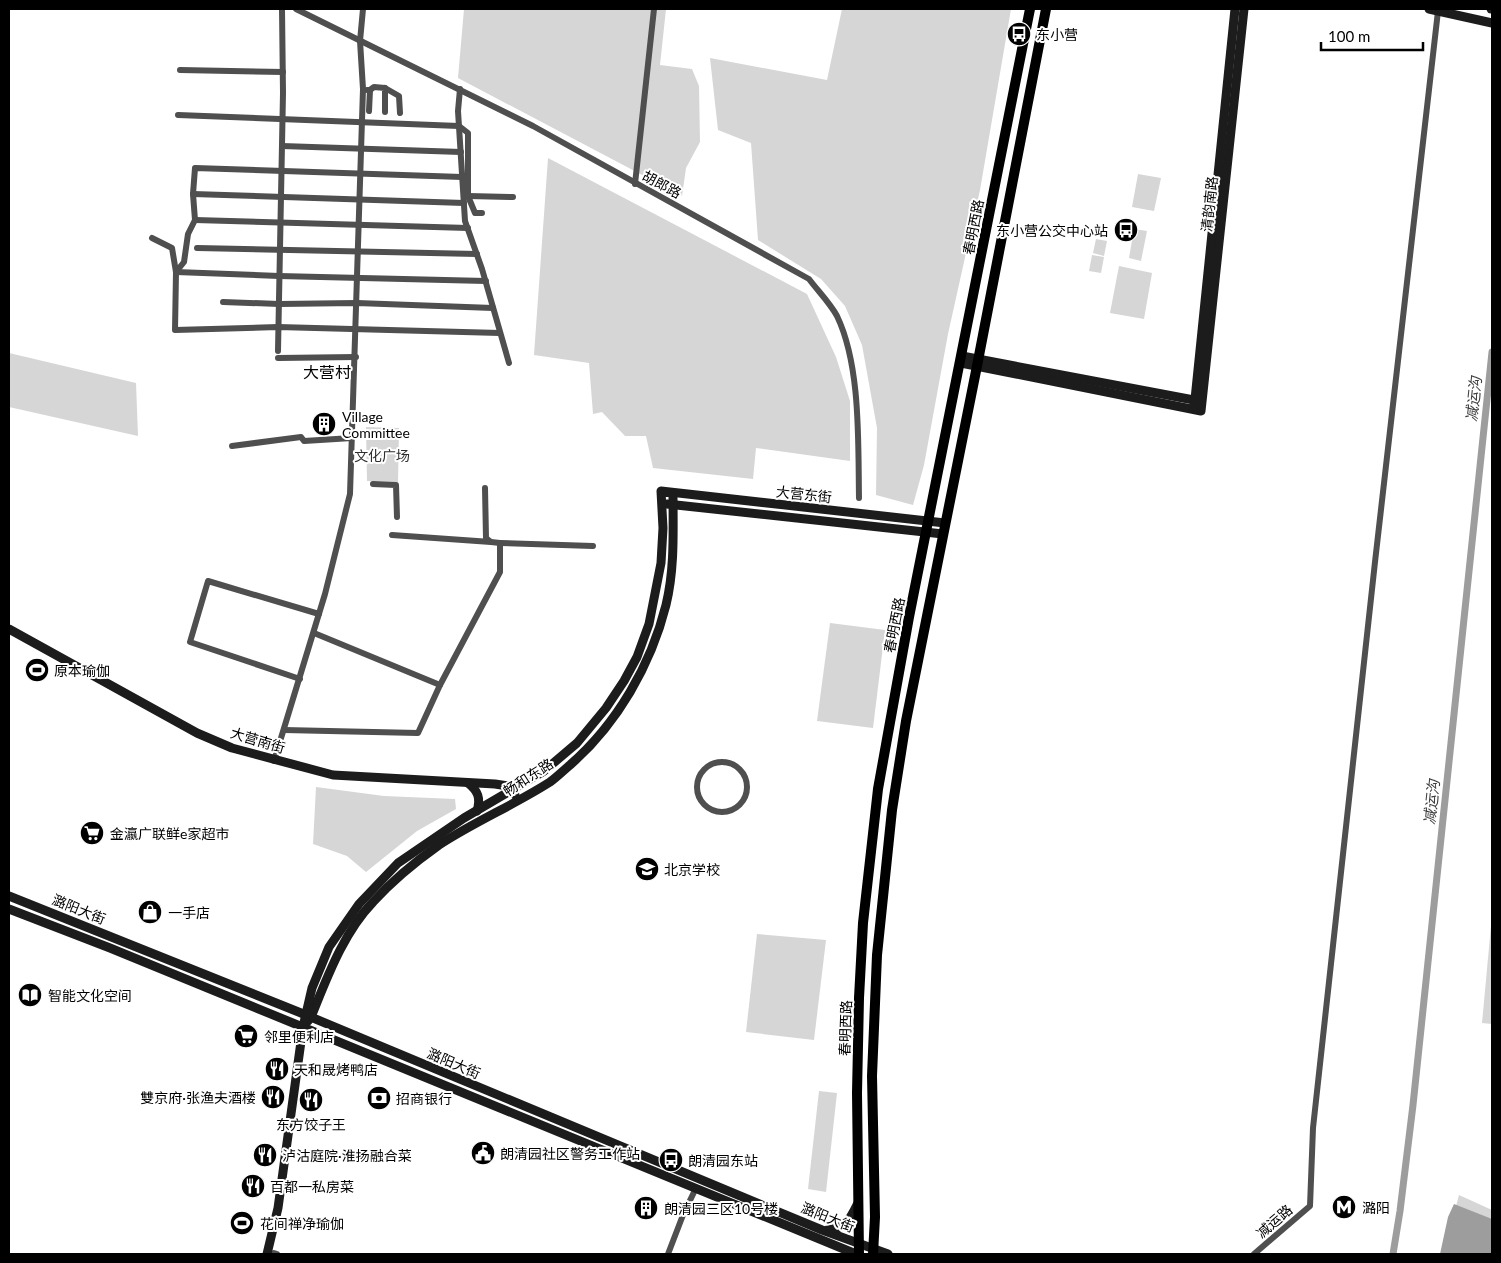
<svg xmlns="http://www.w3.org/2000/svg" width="1501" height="1263" font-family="Lato,'Noto Sans SC',sans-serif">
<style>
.green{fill:#d6d6d6}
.water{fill:#9d9d9d}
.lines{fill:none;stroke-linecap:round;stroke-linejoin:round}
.canal{stroke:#9d9d9d;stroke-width:7}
.street{stroke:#4f4f4f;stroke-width:6}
.secondary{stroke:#1c1c1c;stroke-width:9}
.primary{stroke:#000;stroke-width:10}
.labels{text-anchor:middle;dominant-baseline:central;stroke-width:4;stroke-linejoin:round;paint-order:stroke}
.poi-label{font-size:14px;fill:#000;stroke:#fff;text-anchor:start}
.street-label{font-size:14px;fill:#000;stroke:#fff}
.park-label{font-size:14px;fill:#2d2d2d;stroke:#fff}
.water-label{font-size:15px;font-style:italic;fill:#3e3e3e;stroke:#fff}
.quarter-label{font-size:16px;fill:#000;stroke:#fff}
</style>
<rect width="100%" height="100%" fill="#fff"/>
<!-- green -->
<g class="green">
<polygon points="464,9 666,9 660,65 692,69 699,86 700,142 686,168 682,196 458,78"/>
<polygon points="842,9 1011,9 980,190 948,334 924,465 913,505 876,495 877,428 862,345 845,306 821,279 758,240 751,143 718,130 710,58 827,80"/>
<polygon points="548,158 807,294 836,357 850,401 850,461 756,448 753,479 653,468 646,436 625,436 602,412 593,414 589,363 534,355"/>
<polygon points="1138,174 1161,178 1154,211 1132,207"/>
<polygon points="1134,229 1147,231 1141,261 1129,258"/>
<polygon points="1096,239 1107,241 1104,256 1093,253"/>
<polygon points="1092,255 1104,257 1101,273 1089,271"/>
<polygon points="1119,266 1152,273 1144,319 1110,313"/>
<polygon points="9,353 136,383 138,436 9,407"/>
<polygon points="366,427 399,428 398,482 367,481"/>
<polygon points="830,623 885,630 873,728 817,721"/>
<polygon points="316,787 384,796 455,799 456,809 417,831 366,872 347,856 313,844"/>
<polygon points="1492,915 1492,1024 1482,1023"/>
<polygon points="757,934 826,940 814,1040 746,1032"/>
<polygon points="819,1091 837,1093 826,1192 808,1189"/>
<polygon points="1459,1195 1492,1210 1492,1254 1443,1254"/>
</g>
<!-- water -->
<polygon class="water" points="1454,1204 1492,1219 1492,1254 1440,1254 1448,1217"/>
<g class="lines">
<!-- canal -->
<polyline class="canal" points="1393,1254 1400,1211 1413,1105 1492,352"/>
<!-- street -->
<g class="street">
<path d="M 296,9 L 533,126 L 809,279 C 818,291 830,303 837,316 C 861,366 858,443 859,498"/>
<polyline points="180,70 283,72"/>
<polyline points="385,88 399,96 400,113"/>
<polyline points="460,89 458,111 465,221 482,269 509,363"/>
<polyline points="367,90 370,90 369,111"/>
<polyline points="370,90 374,87 385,88 385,112"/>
<polyline points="178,115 459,126 468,133 468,196 475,213 482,213"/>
<polyline points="282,146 461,152"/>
<polyline points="635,184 654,9"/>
<polyline points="193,194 464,203"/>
<polyline points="468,196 513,197"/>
<polyline points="195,220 468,228"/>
<polyline points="152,238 172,248 176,272 175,330 278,327 500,333"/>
<polyline points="197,248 477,254"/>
<polyline points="176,272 184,262 188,234 195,220 193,194 195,168 462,177"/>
<polyline points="176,272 279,276 486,281"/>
<polyline points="223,302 279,304 357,303 493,308"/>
<polyline points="278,351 283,93 282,9"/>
<polyline points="278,358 356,357"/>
<polyline points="232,446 301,437 304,441 352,438"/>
<polyline points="373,484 396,485 397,517"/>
<polyline points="392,535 491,542"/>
<polyline points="500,543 593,546"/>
<polyline points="314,633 440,685"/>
<polyline points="300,679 190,642 208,581 319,614"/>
<polyline points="284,730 418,733 440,685 500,572 500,543 491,542 486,538 485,488"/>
<polyline points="274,761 325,594 350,494 363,89 360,41 363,9"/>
<circle cx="722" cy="787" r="25"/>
<polyline points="274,1253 277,1254"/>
<polyline points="668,1254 683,1215 696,1188"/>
<polyline points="1254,1254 1310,1206 1313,1128 1375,562 1438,11"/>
</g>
<!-- secondary -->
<g class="secondary">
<polyline points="1429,9 1492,23"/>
<polyline points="1491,9 1492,9"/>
<polyline points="962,356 1199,401"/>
<polyline points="961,363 1201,411 1244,9"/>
<polyline points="1194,409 1235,9"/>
<polyline points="667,504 943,534"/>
<polyline points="9,629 197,733 232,748 333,775 495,784 508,786 515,795"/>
<path d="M 468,783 C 478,791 481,798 477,811"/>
<polyline points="9,896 306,1015 822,1230 888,1254"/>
<polyline points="9,909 110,948 856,1254"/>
<path d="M 308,1021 L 311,1017 C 327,978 343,933 373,902 C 393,880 415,862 439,845 C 474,822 514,805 550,782 C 557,777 564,770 570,765 C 617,724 651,665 666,605 C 675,568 673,530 673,493"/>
<path d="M 827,1230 C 846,1229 850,1219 858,1203"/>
<polyline points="267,1254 278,1208 303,1027 312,988 329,947 359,904 398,863 464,818 544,771 577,743 606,708 624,681 637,657 649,624 661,563 663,528 661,491 945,523"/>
</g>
<!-- primary -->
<g class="primary">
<polyline points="859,1254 857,1093 859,998 863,923 878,789 909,617 1030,9"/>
<polyline points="873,1254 875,1217 872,1076 877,955 892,810 906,721 977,366 1046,9"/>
</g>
</g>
<!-- icons -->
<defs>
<g id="bus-disc" transform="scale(1.25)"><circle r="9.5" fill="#000" stroke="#fff"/><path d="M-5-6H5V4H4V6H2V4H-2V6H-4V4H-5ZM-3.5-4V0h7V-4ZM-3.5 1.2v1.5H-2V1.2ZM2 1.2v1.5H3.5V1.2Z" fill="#fff"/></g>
<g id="building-disc" transform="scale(1.25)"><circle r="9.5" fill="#000" stroke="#fff"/><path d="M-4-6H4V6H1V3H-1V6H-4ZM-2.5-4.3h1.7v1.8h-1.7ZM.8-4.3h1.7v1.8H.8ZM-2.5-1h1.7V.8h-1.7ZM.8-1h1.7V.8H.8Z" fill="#fff"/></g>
<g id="stadium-disc" transform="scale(1.25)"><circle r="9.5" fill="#000" stroke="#fff"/><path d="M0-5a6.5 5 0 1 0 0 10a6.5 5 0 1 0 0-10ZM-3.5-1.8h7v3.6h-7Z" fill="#fff"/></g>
<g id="supermarket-disc" transform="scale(1.25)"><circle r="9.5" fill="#000" stroke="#fff"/><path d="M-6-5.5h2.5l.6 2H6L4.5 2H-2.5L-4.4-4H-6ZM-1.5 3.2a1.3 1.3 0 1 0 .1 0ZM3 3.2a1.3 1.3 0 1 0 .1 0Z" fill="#fff"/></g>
<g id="school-disc" transform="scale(1.25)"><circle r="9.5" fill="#000" stroke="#fff"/><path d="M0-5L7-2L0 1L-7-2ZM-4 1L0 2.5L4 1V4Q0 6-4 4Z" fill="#fff"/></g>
<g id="shop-disc" transform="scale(1.25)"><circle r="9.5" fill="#000" stroke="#fff"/><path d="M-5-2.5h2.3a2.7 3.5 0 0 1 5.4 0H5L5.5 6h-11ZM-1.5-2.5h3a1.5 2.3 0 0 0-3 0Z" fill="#fff"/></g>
<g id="library-disc" transform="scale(1.25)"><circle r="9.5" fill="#000" stroke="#fff"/><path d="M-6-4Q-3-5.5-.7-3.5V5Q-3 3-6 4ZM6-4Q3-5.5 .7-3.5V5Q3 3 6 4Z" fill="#fff"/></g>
<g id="restaurant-disc" transform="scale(1.25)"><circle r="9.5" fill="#000" stroke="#fff"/><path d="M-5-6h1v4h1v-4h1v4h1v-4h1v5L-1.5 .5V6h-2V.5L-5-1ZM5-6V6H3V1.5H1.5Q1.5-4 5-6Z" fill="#fff"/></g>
<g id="bank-disc" transform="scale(1.25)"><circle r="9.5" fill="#000" stroke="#fff"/><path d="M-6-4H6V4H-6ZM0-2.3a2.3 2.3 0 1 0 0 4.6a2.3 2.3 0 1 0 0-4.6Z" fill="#fff"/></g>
<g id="civic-disc" transform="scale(1.25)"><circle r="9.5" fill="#000" stroke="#fff"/><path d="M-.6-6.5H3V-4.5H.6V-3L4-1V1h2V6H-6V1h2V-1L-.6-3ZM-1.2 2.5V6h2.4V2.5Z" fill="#fff"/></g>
<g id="metro-disc" transform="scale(1.25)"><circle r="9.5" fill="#000" stroke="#fff"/><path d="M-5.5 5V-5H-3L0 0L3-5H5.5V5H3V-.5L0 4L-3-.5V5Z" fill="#fff"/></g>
</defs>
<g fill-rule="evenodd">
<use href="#bus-disc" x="1019" y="34"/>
<use href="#bus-disc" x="1126" y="230"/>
<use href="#building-disc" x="324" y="424"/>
<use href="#stadium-disc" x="37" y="670"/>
<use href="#supermarket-disc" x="92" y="833"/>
<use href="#school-disc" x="647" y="869"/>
<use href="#shop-disc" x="150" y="912"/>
<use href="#library-disc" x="30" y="995"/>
<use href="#supermarket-disc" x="246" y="1036"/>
<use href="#restaurant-disc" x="277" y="1069"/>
<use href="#restaurant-disc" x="273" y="1097"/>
<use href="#bank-disc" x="379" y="1098"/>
<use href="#restaurant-disc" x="311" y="1100"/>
<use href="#civic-disc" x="483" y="1153"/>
<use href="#restaurant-disc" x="265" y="1155"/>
<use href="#bus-disc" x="671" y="1160"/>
<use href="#restaurant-disc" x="253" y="1186"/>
<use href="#metro-disc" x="1344" y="1207"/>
<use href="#building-disc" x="646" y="1208"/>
<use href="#stadium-disc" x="242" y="1223"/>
</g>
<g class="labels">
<!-- poi labels -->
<g class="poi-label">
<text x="1036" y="34">东小营</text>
<text x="1108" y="230" text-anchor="end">东小营公交中心站</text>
<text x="342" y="416">Village<tspan x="342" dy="16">Committee</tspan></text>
<text x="54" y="670">原本瑜伽</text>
<text x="110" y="833">金瀛广联鲜e家超市</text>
<text x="664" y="869">北京学校</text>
<text x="168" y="912">一手店</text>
<text x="48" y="995">智能文化空间</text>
<text x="264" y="1036">邻里便利店</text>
<text x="294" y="1069">天和晟烤鸭店</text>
<text x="256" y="1097" text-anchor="end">雙京府·张渔夫酒楼</text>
<text x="396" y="1098">招商银行</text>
<text x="311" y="1124" text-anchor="middle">东方饺子王</text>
<text x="500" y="1153">朗清园社区警务工作站</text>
<text x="282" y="1155">泸沽庭院·淮扬融合菜</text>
<text x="688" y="1160">朗清园东站</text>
<text x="270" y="1186">百都一私房菜</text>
<text x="1362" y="1207">潞阳</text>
<text x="664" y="1208">朗清园三区10号楼</text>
<text x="260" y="1223">花间禅净瑜伽</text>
</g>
<!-- street labels -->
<g class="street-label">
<text transform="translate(662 184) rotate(28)">胡郎路</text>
<text transform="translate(1209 204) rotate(-84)">清韵南路</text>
<text transform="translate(973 227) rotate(-79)">春明西路</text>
<text transform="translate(804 494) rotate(6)">大营东街</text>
<text transform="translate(894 625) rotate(-79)">春明西路</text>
<text transform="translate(258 740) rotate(17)">大营南街</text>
<text transform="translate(528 777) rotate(-33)">畅和东路</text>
<text transform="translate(79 909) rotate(22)">潞阳大街</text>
<text transform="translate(845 1028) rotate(-88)">春明西路</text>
<text transform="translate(454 1063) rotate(23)">潞阳大街</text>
<text transform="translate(828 1217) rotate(22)">潞阳大街</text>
<text transform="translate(1274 1221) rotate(-41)">减运路</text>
</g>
<!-- park labels -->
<g class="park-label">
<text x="382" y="455">文化广场</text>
</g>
<!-- water labels -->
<g class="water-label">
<text transform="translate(1473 399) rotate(-84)">减运沟</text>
<text transform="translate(1431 802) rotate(-84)">减运沟</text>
</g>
<!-- quarter labels -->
<g class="quarter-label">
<text x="327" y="371">大营村</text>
</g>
</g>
<!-- border -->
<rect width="1501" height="1263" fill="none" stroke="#000000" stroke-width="20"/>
<!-- scale -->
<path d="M1321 42v8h102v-8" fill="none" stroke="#000000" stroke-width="2.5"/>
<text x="1328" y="42" font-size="15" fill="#000000" stroke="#ffffff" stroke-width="4" paint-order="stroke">100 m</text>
</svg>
